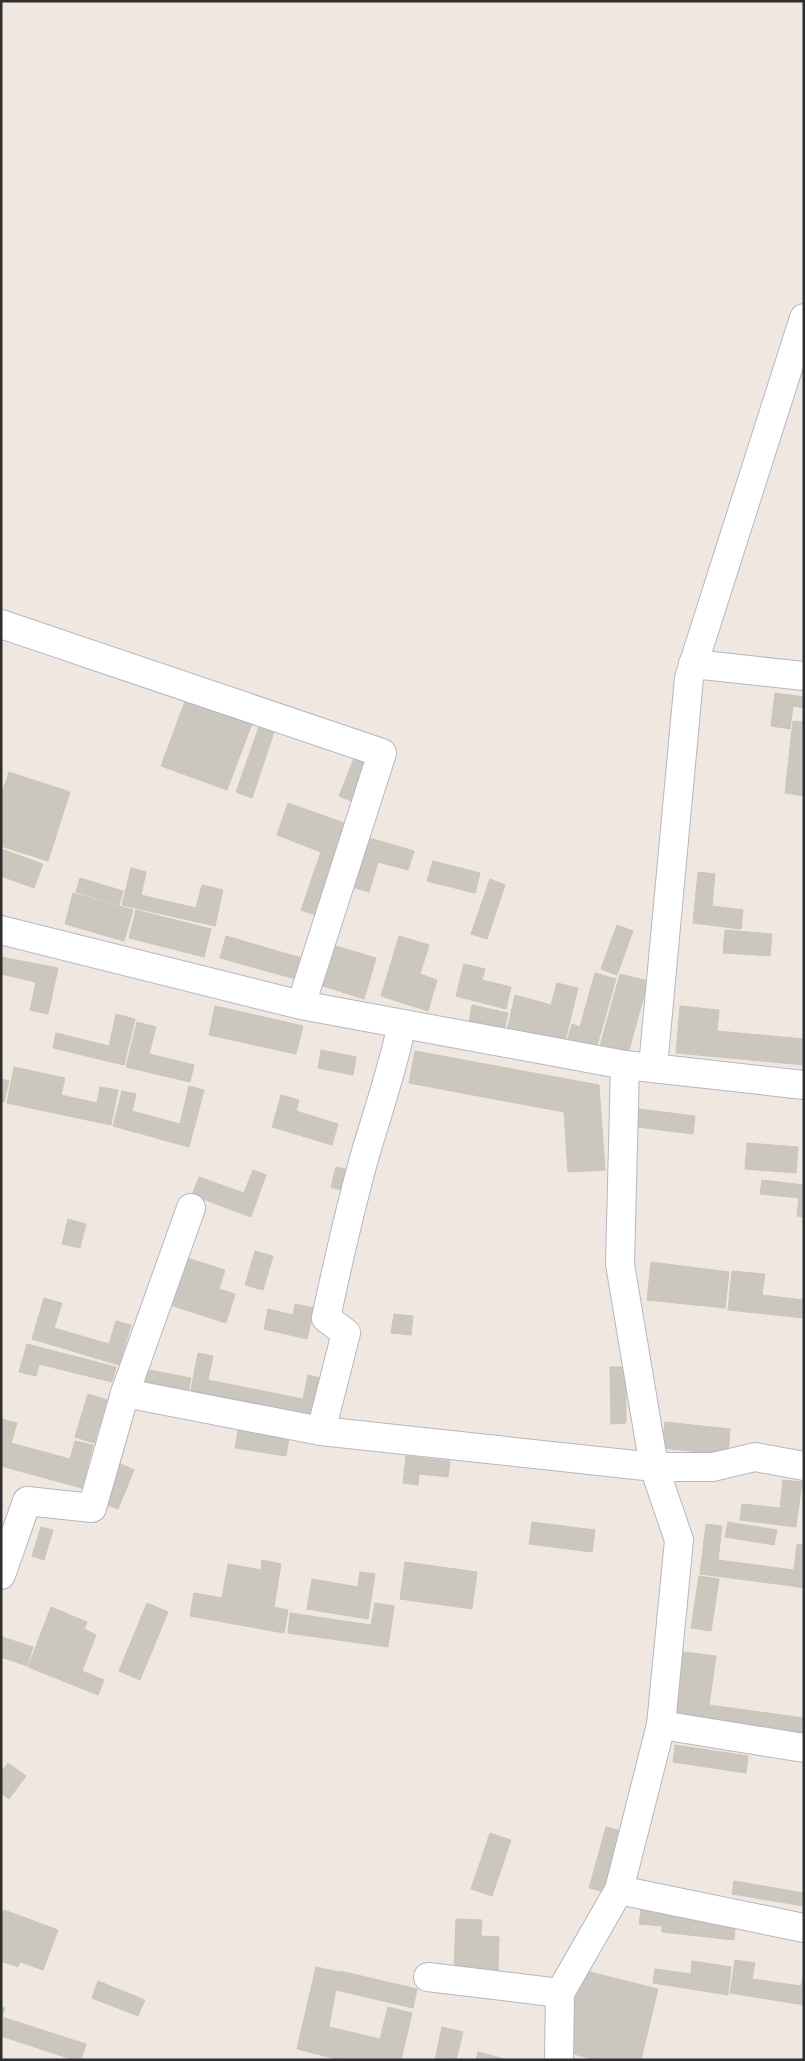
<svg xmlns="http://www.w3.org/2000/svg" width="805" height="2061" font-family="Quicksand,sans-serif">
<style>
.building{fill:#cbc7be;stroke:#ccc5b9}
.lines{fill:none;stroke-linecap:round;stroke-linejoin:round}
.street-casing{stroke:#b4b7c2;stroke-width:30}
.secondary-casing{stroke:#b4b7c2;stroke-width:30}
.street{stroke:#fff;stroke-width:28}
.secondary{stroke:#fff;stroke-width:28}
</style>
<rect width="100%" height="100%" fill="#f0e8e0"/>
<!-- building -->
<g class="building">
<polygon points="775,693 804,697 804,708 793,706 790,729 771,726"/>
<polygon points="187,696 253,721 227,790 161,766"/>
<polygon points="793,721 804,722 804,796 785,793"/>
<polygon points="259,727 274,732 252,798 236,792"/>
<polygon points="354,758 370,764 354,802 339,796"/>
<polygon points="9,772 70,792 48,861 1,846 1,796"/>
<polygon points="288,803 350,825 318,916 301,910 321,852 277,835"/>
<polygon points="366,837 414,851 408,870 378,862 369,892 352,887"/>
<polygon points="1,849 43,864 34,888 1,876"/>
<polygon points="433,861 480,873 475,893 427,881"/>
<polygon points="131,868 146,872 141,895 196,908 202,885 223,890 215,926 122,905"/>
<polygon points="698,872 715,874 712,906 743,910 741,929 693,923"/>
<polygon points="80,878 123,891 119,905 76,892"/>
<polygon points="490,879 505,885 487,939 471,934"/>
<polygon points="73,893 133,910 124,941 65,924"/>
<polygon points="136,910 211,929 204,957 129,938"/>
<polygon points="617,925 633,931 617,975 601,969"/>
<polygon points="725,930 772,934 770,956 723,953"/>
<polygon points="226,936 305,959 299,980 220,958"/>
<polygon points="399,936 429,945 420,974 437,980 428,1011 381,996"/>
<polygon points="329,944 376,958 364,999 317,984"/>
<polygon points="1,957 58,968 48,1014 30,1010 36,982 1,974"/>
<polygon points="464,964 485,969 482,980 511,987 506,1009 456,996"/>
<polygon points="595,973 616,979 596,1049 567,1041 572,1024 580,1027"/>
<polygon points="620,974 648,981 628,1054 600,1046"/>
<polygon points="557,983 578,988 564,1045 507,1031 515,995 551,1005"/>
<polygon points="472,1005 508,1013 504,1030 469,1022"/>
<polygon points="215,1006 303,1026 296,1054 209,1035"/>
<polygon points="680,1006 719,1010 717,1031 804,1039 804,1065 676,1053"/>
<polygon points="116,1014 135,1019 124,1065 53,1048 56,1033 109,1046"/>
<polygon points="137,1022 156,1027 149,1054 194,1065 190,1082 126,1067"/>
<polygon points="321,1050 356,1057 353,1075 318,1068"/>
<polygon points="415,1051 599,1085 605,1170 568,1172 564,1112 409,1083"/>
<polygon points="14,1067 65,1078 61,1095 97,1103 100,1087 118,1090 111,1125 7,1103"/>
<polygon points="1,1079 9,1081 4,1102 1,1101"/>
<polygon points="189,1086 204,1090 189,1147 113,1126 122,1091 136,1094 132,1111 180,1124"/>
<polygon points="281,1095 299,1100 296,1111 338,1124 332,1145 272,1127"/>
<polygon points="639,1109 695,1116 693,1134 637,1127"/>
<polygon points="747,1143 798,1147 796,1173 745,1169"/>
<polygon points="336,1167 350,1170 345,1191 331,1187"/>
<polygon points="253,1170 266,1175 251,1217 192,1195 199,1177 244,1193"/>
<polygon points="762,1180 804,1185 804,1217 797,1216 799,1198 760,1194"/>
<polygon points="68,1219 86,1224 80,1248 62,1244"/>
<polygon points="255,1251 273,1256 263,1290 245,1285"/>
<polygon points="184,1257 225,1270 219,1289 235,1294 226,1323 170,1305"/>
<polygon points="651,1262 729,1272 725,1308 647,1300"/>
<polygon points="732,1271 765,1274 762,1295 804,1300 804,1318 728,1310"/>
<polygon points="44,1298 62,1303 54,1328 109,1344 116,1321 131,1325 119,1365 32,1339"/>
<polygon points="295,1304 314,1308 307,1339 264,1329 268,1309 293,1315"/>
<polygon points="394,1314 413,1316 411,1335 391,1333"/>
<polygon points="27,1344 116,1367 112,1382 39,1364 36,1376 19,1372"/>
<polygon points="198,1353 213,1356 208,1380 303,1399 308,1375 324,1379 315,1420 190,1395"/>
<polygon points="610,1367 626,1367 626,1423 611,1424"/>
<polygon points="144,1369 191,1378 188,1392 141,1382"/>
<polygon points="88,1394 107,1400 94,1443 75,1437"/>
<polygon points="1,1419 17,1423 11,1443 70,1459 75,1441 93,1445 82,1488 1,1466"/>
<polygon points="665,1422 730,1429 728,1455 662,1448"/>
<polygon points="238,1430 289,1438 286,1456 235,1448"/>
<polygon points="406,1456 450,1461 448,1477 419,1474 418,1485 403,1483"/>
<polygon points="119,1463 134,1470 118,1509 103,1503"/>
<polygon points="783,1480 802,1482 796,1527 740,1520 742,1504 780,1508"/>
<polygon points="532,1522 595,1530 592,1552 529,1544"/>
<polygon points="728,1522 777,1530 774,1545 725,1537"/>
<polygon points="706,1524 722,1526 718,1560 794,1570 792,1586 700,1574"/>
<polygon points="41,1527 53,1530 44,1560 32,1556"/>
<polygon points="797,1544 804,1545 804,1588 792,1586"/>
<polygon points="262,1560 281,1564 274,1607 288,1610 284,1633 190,1616 194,1593 222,1598 228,1564 261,1570"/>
<polygon points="405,1562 477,1572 472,1609 400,1599"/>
<polygon points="360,1572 375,1574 368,1619 307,1609 312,1579 358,1587"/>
<polygon points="699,1576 719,1579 711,1631 691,1628"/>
<polygon points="147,1603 168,1612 140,1680 119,1671"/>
<polygon points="375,1603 394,1606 388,1647 288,1633 290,1613 371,1625"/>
<polygon points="51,1607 87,1622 84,1629 96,1635 82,1671 104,1680 98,1695 28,1667"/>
<polygon points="2,1637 33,1647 27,1666 1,1657"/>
<polygon points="683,1652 716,1656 709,1705 804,1718 804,1734 674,1715"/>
<polygon points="675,1745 748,1756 746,1773 673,1762"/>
<polygon points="8,1763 26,1776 9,1799 1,1793 1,1772"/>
<polygon points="606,1827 626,1832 609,1893 589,1888"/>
<polygon points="490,1833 511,1840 492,1896 471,1889"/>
<polygon points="734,1881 804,1893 804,1906 732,1894"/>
<polygon points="4,1910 58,1930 43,1970 20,1962 18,1967 1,1961 1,1917"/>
<polygon points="641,1910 736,1919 734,1940 662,1932 662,1926 639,1924"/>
<polygon points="456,1919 482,1920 481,1936 499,1937 498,1972 454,1971"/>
<polygon points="735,1960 755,1963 752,1979 801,1986 804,1974 804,2005 730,1993"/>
<polygon points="692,1961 731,1967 728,1995 653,1983 655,1969 691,1974"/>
<polygon points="316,1967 339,1972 329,2027 380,2039 388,2007 412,2013 401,2060 340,2060 297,2049"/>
<polygon points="582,1970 658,1989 641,2060 597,2060 562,2051"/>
<polygon points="340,1971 417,1989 413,2008 336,1990"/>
<polygon points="98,1981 145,2000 138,2016 92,1998"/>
<polygon points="1,2007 5,2008 2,2017 86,2044 81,2060 74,2060 1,2036"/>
<polygon points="442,2027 463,2032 456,2060 435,2060"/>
<polygon points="478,2052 508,2060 476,2060"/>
</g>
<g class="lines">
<!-- street casing -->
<g class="street-casing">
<g id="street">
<polyline points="1,624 382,753 301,1005"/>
<polyline points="693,664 804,676"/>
<polyline points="125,1393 191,1208"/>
<path d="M 321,1431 L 346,1333 L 326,1318 C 338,1262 351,1204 367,1148 C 380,1106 393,1067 402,1024"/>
<polyline points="1,1575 27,1501 92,1508 125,1393 321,1431 654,1467 713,1467 755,1457 804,1466"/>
<polyline points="661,1725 804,1748"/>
<polyline points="619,1890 804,1928"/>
<polyline points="428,1977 560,1993"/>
<polyline points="559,2060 560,1993 619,1890 661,1725 679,1540 654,1467 620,1264 625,1065"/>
</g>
</g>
<!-- secondary casing -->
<g class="secondary-casing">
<g id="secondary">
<polyline points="1,930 301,1005 625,1065 804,1085"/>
<polyline points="653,1067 689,678 804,318"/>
</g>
</g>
<!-- street -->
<use href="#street" class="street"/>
<!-- secondary -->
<use href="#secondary" class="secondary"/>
</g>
<!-- border -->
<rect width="805" height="2061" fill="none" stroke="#2e2e2e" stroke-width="5"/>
</svg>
